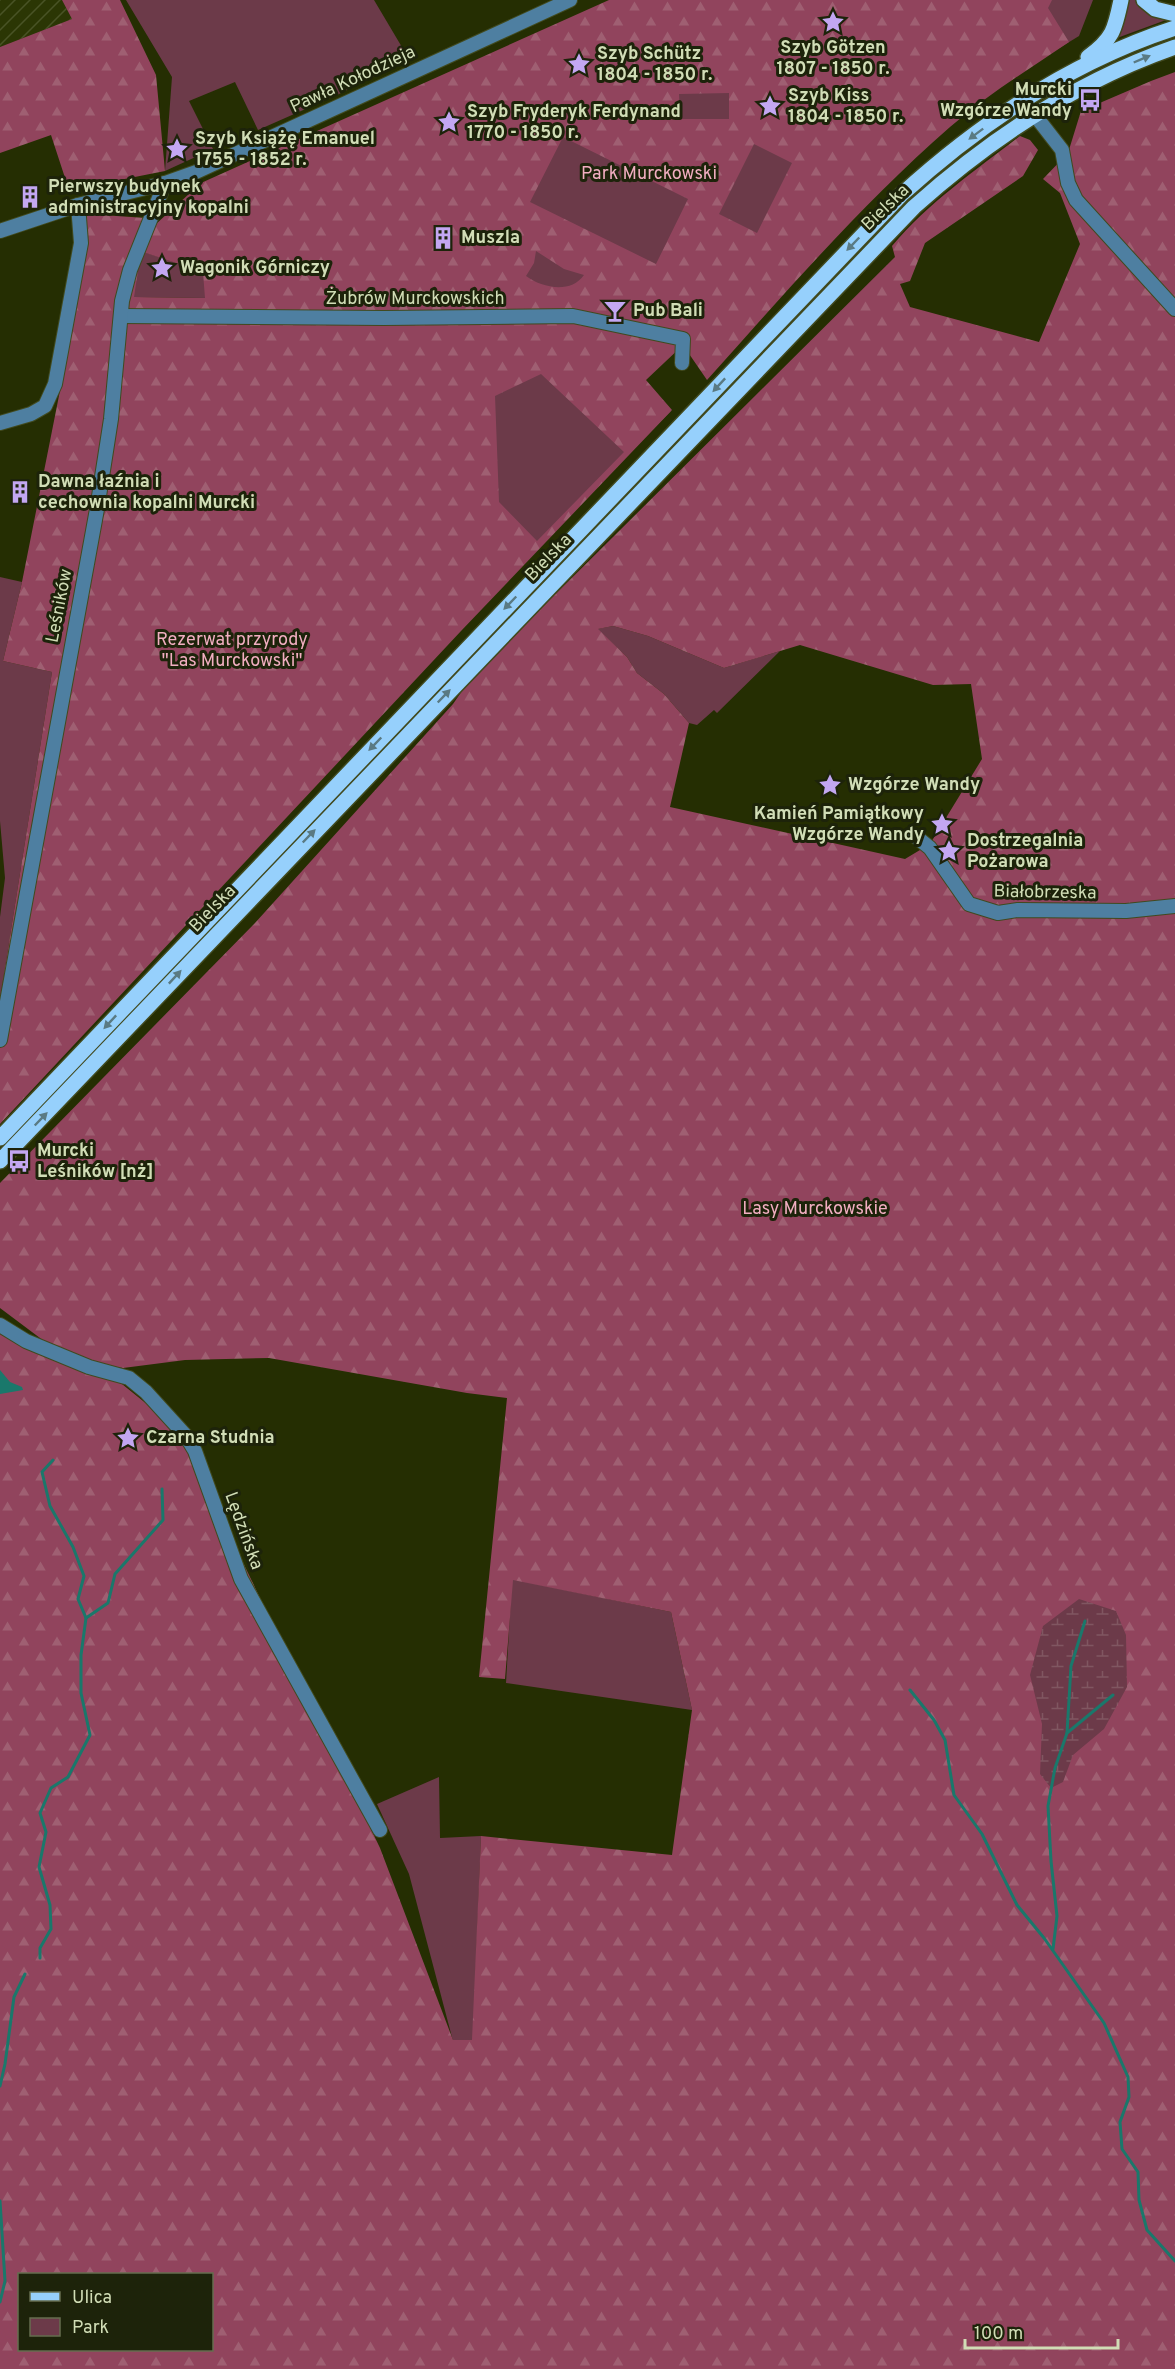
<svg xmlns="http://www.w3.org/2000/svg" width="1175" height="2369" font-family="Overpass,sans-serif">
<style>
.industrial{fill:url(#industrial-furrows)}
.green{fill:#6c3a49}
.forest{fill:url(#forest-firs);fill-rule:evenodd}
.wetland{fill:url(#wetland-marsh)}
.water{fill:#1a786b}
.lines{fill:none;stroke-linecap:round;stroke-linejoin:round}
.stream{stroke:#1a786b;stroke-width:3}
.minor-casing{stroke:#414a1f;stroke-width:16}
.major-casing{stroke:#414a1f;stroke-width:18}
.minor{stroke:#4e7fa1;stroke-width:14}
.major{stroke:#96d0fc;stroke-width:15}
.oneway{fill:#5a7a83}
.labels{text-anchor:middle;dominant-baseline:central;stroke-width:6;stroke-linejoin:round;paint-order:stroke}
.poi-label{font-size:18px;font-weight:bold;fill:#d1ddb6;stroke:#1d230a;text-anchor:start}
.street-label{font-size:18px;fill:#d1ddb6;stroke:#1d230a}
.park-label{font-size:18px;fill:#f2aec1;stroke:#1d230a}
</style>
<defs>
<pattern id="industrial-furrows" width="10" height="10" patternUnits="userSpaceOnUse" patternTransform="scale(1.5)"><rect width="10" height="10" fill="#2b3604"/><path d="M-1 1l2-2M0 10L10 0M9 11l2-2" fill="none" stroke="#495326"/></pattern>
<pattern id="forest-firs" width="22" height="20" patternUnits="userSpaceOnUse" patternTransform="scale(1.5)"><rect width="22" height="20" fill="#91445d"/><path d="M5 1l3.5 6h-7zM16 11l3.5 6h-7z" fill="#9f5f72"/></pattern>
<pattern id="wetland-marsh" width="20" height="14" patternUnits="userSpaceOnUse" patternTransform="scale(1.5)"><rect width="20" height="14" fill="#6c3a49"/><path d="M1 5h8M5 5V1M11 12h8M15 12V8" fill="none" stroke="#805661"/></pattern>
</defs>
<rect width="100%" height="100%" fill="#252e02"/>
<!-- industrial -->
<polygon class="industrial" points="0,0 62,0 72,19 0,47"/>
<!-- green -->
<g class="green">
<polygon points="126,0 374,0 409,59 335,96 258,130 235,82 189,101 213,149 165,171 172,77"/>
<polygon points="616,0 1093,0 1079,36 1002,83 683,343 645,380 671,411 533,552 444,495 413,190"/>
<polygon points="1126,0 1138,0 1166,20 1117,38"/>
<polygon points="141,251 204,272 206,298 133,297"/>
<polygon points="0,577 22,582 3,661 52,672 0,999 0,917 5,878 0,821"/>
<polygon points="613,626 648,636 724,668 780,651 717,713 714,710 697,725 689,723 664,694 637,673 627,657 597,629"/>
<polygon points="512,1579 671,1612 692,1710 506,1683"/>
<polygon points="439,1777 440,1838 481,1836 473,2040 453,2041 409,1874 377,1804"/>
</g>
<!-- forest -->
<g class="forest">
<polygon points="62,0 120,0 156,75 165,171 69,190 51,135 0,153 0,47 72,19"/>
<path d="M 609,0 L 1052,0 L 1048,8 L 1069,42 C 1029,69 987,95 950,127 C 862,204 785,293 707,380 L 683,345 L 646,380 L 672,410 L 461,631 L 0,1124 L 0,999 L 52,672 L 3,661 L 22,582 L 78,300 L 87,214 L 146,218 L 134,297 L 205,298 L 203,272 L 143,252 L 156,224 L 201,183 ZM 729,93 L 729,119 L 680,119 L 679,94 ZM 563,137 L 688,199 L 656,264 L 530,202 ZM 754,144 L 792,163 L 757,233 L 719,214 ZM 536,251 L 564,269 L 584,275 C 571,294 542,288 526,276 L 534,263 ZM 541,374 L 624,452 L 537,541 L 499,502 L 495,396 Z"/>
<path d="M 1175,72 L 1175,2369 L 0,2369 L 0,1330 L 117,1380 L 148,1405 L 189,1450 L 380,1848 L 453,2040 L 472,2040 L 481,1836 L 672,1855 L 692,1710 L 671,1612 L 513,1580 L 505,1679 L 479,1677 L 507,1398 L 467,1393 L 269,1358 L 185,1360 L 123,1368 L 93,1363 L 44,1341 L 0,1308 L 0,1183 L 255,923 L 453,704 L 471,678 L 895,257 L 892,246 C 928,203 976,170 1020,136 L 1030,140 L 1038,150 L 1023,176 L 925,243 L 910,281 L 900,284 L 910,307 L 1039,342 L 1080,244 L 1060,193 L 1043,179 L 1068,153 L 1081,111 L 1151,81 ZM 613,626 L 648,636 L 724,668 L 800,645 L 933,685 L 971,684 L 982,759 L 930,844 L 905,859 L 670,807 L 689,723 L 664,694 L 637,673 L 627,657 L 598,629 ZM 20,2274 L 212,2274 L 212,2350 L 20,2350 Z"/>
</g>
<!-- wetland -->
<polygon class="wetland" points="1079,1599 1116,1611 1126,1635 1127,1687 1104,1729 1073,1755 1063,1782 1051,1788 1040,1774 1042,1724 1030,1675 1043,1626"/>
<!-- water -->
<polygon class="water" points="0,1370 10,1382 22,1387 23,1390 0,1394"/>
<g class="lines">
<!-- stream -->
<g class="stream">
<polyline points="86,1618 108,1603 115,1574 163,1520 162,1489"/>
<polyline points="910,1690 934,1720 945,1740 954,1795 982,1834 1017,1905 1044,1938 1104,2023 1128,2077 1129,2097 1120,2122 1122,2149 1138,2172 1139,2200 1147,2230 1175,2261"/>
<polyline points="1067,1733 1071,1666 1085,1621"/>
<polyline points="1053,1949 1057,1916 1051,1861 1048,1806 1055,1768 1067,1733 1113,1695"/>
<polyline points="40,1958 40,1948 51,1929 50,1905 39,1867 46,1832 40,1813 51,1788 68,1777 90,1735 81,1693 81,1655 86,1618 78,1599 84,1576 73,1547 50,1506 42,1472 53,1460"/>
<polyline points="0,2086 5,2064 14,1997 25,1974"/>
<polyline points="0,2201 5,2281 0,2302"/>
</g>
<!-- minor casing -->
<g class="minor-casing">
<g id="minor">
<polyline points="1034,114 1062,150 1068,183 1076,200 1175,309"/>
<polyline points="0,231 78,205 165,183 196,172 570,0"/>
<polyline points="121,316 384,318 573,316 683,339 682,363"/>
<polyline points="0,423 31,414 45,406 55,384 81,243 78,205"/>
<polyline points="914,835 930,848 969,904 998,913 1018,910 1126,911 1175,906"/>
<polyline points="0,1040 97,509 111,419 122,301 130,270 165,183"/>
<polyline points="0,1325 26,1341 89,1367 129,1378 146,1392 186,1436 195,1451 241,1579 380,1830"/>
</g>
</g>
<!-- major casing -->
<g class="major-casing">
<g id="major">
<polyline points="1144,0 1155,9 1175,14"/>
<path d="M 1088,57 C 1113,39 1115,29 1121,0"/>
<path d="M 0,1138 L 901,195 C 980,123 1073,61 1175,28"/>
<path d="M 0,1161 L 914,207 C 991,138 1077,81 1175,47"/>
</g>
</g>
<!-- minor -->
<use href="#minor" class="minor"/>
<!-- major -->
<use href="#major" class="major"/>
</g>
<!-- one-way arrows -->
<defs><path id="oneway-solid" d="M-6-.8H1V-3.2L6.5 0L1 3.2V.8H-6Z" transform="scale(1.5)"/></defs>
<g class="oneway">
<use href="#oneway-solid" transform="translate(1142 59) rotate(-23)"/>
<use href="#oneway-solid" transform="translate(976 134) rotate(143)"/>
<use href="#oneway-solid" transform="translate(853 244) rotate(134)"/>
<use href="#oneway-solid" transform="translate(719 385) rotate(133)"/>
<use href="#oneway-solid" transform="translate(510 603) rotate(134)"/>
<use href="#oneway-solid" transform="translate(444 696) rotate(-46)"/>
<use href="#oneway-solid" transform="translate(375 744) rotate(134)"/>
<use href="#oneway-solid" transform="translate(309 836) rotate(-46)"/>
<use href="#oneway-solid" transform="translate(175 977) rotate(-47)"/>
<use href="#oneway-solid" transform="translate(110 1022) rotate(133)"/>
<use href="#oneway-solid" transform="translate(41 1119) rotate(-46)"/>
</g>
<!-- icons -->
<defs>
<g id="sight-bare" transform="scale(1.8)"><path d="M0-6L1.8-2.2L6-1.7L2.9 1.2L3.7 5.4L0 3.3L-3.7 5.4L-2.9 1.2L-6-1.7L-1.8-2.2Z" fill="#c3a7f2" stroke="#1d230a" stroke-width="2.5" paint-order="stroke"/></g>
<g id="bus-bare" transform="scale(1.8)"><path d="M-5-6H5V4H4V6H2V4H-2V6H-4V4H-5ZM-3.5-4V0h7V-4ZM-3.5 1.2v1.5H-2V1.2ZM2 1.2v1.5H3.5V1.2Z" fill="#c3a7f2" stroke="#1d230a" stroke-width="2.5" paint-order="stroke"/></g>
<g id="building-bare" transform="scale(1.8)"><path d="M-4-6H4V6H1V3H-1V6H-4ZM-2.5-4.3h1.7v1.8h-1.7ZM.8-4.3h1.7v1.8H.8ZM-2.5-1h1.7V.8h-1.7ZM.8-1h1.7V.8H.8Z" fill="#c3a7f2" stroke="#1d230a" stroke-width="2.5" paint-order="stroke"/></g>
<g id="bar-bare" transform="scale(1.8)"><path d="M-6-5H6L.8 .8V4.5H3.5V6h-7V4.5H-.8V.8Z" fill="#c3a7f2" stroke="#1d230a" stroke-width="2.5" paint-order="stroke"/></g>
</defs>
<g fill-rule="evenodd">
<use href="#sight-bare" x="833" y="22"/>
<use href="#sight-bare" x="579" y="64"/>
<use href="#bus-bare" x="1090" y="100"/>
<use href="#sight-bare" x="770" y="106"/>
<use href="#sight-bare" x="449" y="122"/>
<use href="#sight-bare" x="177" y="149"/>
<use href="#building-bare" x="30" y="197"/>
<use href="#building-bare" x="443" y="238"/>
<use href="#sight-bare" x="162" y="268"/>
<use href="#bar-bare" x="615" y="311"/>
<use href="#building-bare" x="20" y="492"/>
<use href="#sight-bare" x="830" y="785"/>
<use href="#sight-bare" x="942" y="824"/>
<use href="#sight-bare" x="949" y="851"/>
<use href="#bus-bare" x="19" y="1161"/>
<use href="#sight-bare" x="128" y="1438"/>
</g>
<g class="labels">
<!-- poi labels -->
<g class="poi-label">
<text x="833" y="48" text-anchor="middle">Szyb Götzen<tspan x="833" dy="21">1807 - 1850 r.</tspan></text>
<text x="597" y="54">Szyb Schütz<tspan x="597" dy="21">1804 - 1850 r.</tspan></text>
<text x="1072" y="90" text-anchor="end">Murcki<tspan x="1072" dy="21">Wzgórze Wandy</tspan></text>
<text x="788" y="96">Szyb Kiss<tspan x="788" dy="21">1804 - 1850 r.</tspan></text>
<text x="467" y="112">Szyb Fryderyk Ferdynand<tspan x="467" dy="21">1770 - 1850 r.</tspan></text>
<text x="195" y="139">Szyb Książę Emanuel<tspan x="195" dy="21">1755 - 1852 r.</tspan></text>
<text x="48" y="187">Pierwszy budynek<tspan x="48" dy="21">administracyjny kopalni</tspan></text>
<text x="461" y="238">Muszla</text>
<text x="180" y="268">Wagonik Górniczy</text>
<text x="633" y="311">Pub Bali</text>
<text x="38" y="482">Dawna łaźnia i<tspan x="38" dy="21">cechownia kopalni Murcki</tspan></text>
<text x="848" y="785">Wzgórze Wandy</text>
<text x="924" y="814" text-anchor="end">Kamień Pamiątkowy<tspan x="924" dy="21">Wzgórze Wandy</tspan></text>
<text x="967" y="841">Dostrzegalnia<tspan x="967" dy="21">Pożarowa</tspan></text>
<text x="37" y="1151">Murcki<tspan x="37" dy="21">Leśników [nż]</tspan></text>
<text x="146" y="1438">Czarna Studnia</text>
</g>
<!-- street labels -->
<g class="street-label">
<text transform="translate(353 80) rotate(-25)">Pawła Kołodzieja</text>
<text transform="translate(886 208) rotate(-44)">Bielska</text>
<text x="415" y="299">Żubrów Murckowskich</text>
<text transform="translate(549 558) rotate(-46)">Bielska</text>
<text transform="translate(60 606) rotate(-79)">Leśników</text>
<text transform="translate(1045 893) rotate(1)">Białobrzeska</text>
<text transform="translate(213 909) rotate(-46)">Bielska</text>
<text transform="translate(243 1531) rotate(70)">Lędzińska</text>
</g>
<!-- park labels -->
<g class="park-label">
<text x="649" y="174">Park Murckowski</text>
<text x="232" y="640">Rezerwat przyrody<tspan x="232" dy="21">"Las Murckowski"</tspan></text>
<text x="815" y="1209">Lasy Murckowskie</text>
</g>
</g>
<!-- legend -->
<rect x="18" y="2273" width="195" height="78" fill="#1d230a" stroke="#656d4f" stroke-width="1.5"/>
<rect x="30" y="2292" width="30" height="9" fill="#96d0fc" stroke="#656d4f" stroke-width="1.5"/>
<text x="72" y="2303" font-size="18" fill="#d1ddb6">Ulica</text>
<rect x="30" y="2318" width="30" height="18" fill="#6c3a49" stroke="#656d4f" stroke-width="1.5"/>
<text x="72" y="2333" font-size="18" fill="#d1ddb6">Park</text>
<!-- scale -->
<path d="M965 2339v9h153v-9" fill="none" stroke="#d1ddb6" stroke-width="3"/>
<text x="974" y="2339" font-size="18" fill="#d1ddb6" stroke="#1d230a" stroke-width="4.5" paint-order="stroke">100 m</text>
</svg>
